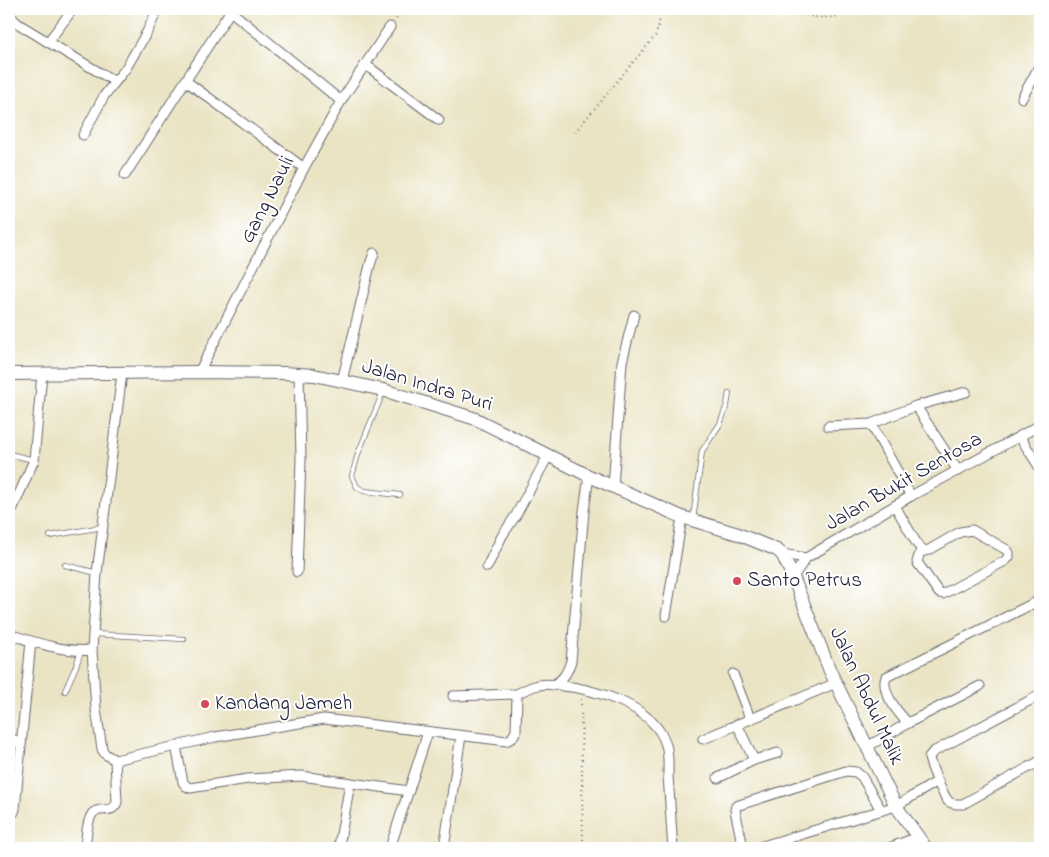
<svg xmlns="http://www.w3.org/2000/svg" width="1049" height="857" font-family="'Indie Flower',sans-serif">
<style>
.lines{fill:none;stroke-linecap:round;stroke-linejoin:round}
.lane-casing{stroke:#68666b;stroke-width:6}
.street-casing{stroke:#68666b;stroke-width:11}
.secondary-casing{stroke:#68666b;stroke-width:14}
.path{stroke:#68666b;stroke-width:2;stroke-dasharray:1 4;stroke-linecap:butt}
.lane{stroke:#fff;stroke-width:4.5}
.street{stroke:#fff;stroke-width:9}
.secondary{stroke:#fff;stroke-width:12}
.poi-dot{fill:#d1495b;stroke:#fff;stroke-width:2}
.labels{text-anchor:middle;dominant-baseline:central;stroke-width:4;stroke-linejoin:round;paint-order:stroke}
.street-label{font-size:21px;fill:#22223b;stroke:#fff}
.poi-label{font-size:21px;fill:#22223b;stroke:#fff;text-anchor:start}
</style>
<rect width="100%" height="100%" fill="#fff"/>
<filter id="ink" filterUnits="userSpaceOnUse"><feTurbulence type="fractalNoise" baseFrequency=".02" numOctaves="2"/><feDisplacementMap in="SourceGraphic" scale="10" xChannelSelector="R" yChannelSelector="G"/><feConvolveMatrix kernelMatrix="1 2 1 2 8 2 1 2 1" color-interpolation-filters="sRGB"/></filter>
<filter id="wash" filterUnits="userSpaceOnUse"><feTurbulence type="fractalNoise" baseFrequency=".0096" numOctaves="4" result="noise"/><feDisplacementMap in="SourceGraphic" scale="20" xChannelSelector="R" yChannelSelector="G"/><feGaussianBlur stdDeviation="1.12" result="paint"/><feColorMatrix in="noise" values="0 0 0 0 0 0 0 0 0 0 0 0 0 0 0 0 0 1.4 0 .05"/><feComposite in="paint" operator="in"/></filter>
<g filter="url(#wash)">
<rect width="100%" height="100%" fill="#eae4c4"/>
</g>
<g filter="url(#ink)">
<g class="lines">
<!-- lane casing -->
<g class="lane-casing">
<g id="lane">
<polyline points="383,392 358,454 352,476 357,487 364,491 400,495"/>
<polyline points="9,454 34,460"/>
<polyline points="693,519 702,451 720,424 727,405 729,393"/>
<polyline points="50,536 102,527"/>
<polyline points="65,565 97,573"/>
<polyline points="94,634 184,639"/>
<polyline points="65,691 76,666 81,651"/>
</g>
</g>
<!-- street casing -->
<g class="street-casing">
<g id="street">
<polyline points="101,9 104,10"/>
<polyline points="228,9 341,101"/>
<polyline points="9,15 17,23 48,42 114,81"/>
<polyline points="48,42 73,9"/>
<polyline points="366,65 439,120"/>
<polyline points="186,81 304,168"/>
<polyline points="1022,98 1040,65"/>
<polyline points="83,135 104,96 126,68 147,32 158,9"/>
<polyline points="125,175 231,10"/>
<polyline points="199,372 304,168 341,101 390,27"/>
<path d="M 122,373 L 97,573 L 92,650 L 96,709 L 102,749 L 105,754 L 115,760 L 215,737 L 324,719 L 499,740 L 506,741 L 512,738 L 516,731 L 517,694 C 528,688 540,682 553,685 C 564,679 567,673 571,661 L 584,511 L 589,476"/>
<polyline points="342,381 370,265 374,253"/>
<polyline points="916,406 958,471"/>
<polyline points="871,424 911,496"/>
<polyline points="828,426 871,424 916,406 966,392"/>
<polyline points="1020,437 1040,468"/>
<polyline points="613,487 622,362 634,315"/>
<polyline points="895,506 917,544 924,551 929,550 960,532 972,530 1007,550 1009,553 1009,557 1005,561 943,594 939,593 917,562 921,549"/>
<polyline points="9,517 34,460 42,374"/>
<polyline points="782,554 806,558"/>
<polyline points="487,567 502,536 516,515 548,456"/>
<polyline points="297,572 301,459 299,374"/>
<polyline points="793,577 806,558 911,496 1040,425"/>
<polyline points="666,616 682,517"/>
<path d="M 9,634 C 34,642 65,653 92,650"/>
<polyline points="733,674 750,718"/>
<path d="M 554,685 C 591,688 654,704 666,745 C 669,754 668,766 668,776 C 670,800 671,824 673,848"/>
<path d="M 1040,695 L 933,752 L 929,757 C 930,765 943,795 948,801 C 953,805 958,804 963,804 L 1040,761"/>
<polyline points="453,696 517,694"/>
<path d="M 908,723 C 899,714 880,691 886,677 L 1040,600"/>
<polyline points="9,737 21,744"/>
<polyline points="703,739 836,683"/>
<polyline points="176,746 183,782 186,786 190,788 248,779 301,776 409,791"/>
<polyline points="867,747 908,723 980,686"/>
<polyline points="754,760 778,753"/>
<polyline points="718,778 754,760 737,724"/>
<polyline points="9,813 14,812 15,809 31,641"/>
<polyline points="339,846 350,783"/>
<path d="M 85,848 C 86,840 87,819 93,813 C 101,806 113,815 117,802 L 115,760"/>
<polyline points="390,848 428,732"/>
<polyline points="444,848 461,736"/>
<polyline points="743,848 735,810 736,806 846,771 856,772 862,777 881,810"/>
<polyline points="756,848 896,806 938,781"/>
<polyline points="889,848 918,837"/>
</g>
</g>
<!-- secondary casing -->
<g class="secondary-casing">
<polyline id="secondary" points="9,374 199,372 284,373 314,375 342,381 383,390 476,419 589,476 682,517 738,534 777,550 782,554 793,577 830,671 896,806 926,848"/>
</g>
<!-- path -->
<g class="path">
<path d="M 792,9 C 812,21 837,20 857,9"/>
<polyline points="396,19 402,9"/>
<polyline points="575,132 656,35 662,9"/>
<polyline points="581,699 583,848"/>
</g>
<!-- lane -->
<use href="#lane" class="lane"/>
<!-- street -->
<use href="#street" class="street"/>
<!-- secondary -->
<use href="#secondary" class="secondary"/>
</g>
</g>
<!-- markers -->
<g class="poi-dot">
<circle cx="737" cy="581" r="5"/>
<circle cx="205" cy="704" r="5"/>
</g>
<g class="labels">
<!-- street labels -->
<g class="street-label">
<text transform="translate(268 200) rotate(-63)">Gang Nauli</text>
<text transform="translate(427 386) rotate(17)">Jalan Indra Puri</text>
<text transform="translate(904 482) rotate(-30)">Jalan Bukit Sentosa</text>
<text transform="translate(866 696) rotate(65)">Jalan Abdul Malik</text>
</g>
<!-- poi labels -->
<g class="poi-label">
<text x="747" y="581">Santo Petrus</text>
<text x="215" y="704">Kandang Jameh</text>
</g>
</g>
<!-- margin -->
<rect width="1049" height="857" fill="none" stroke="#fff" stroke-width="30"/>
</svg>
